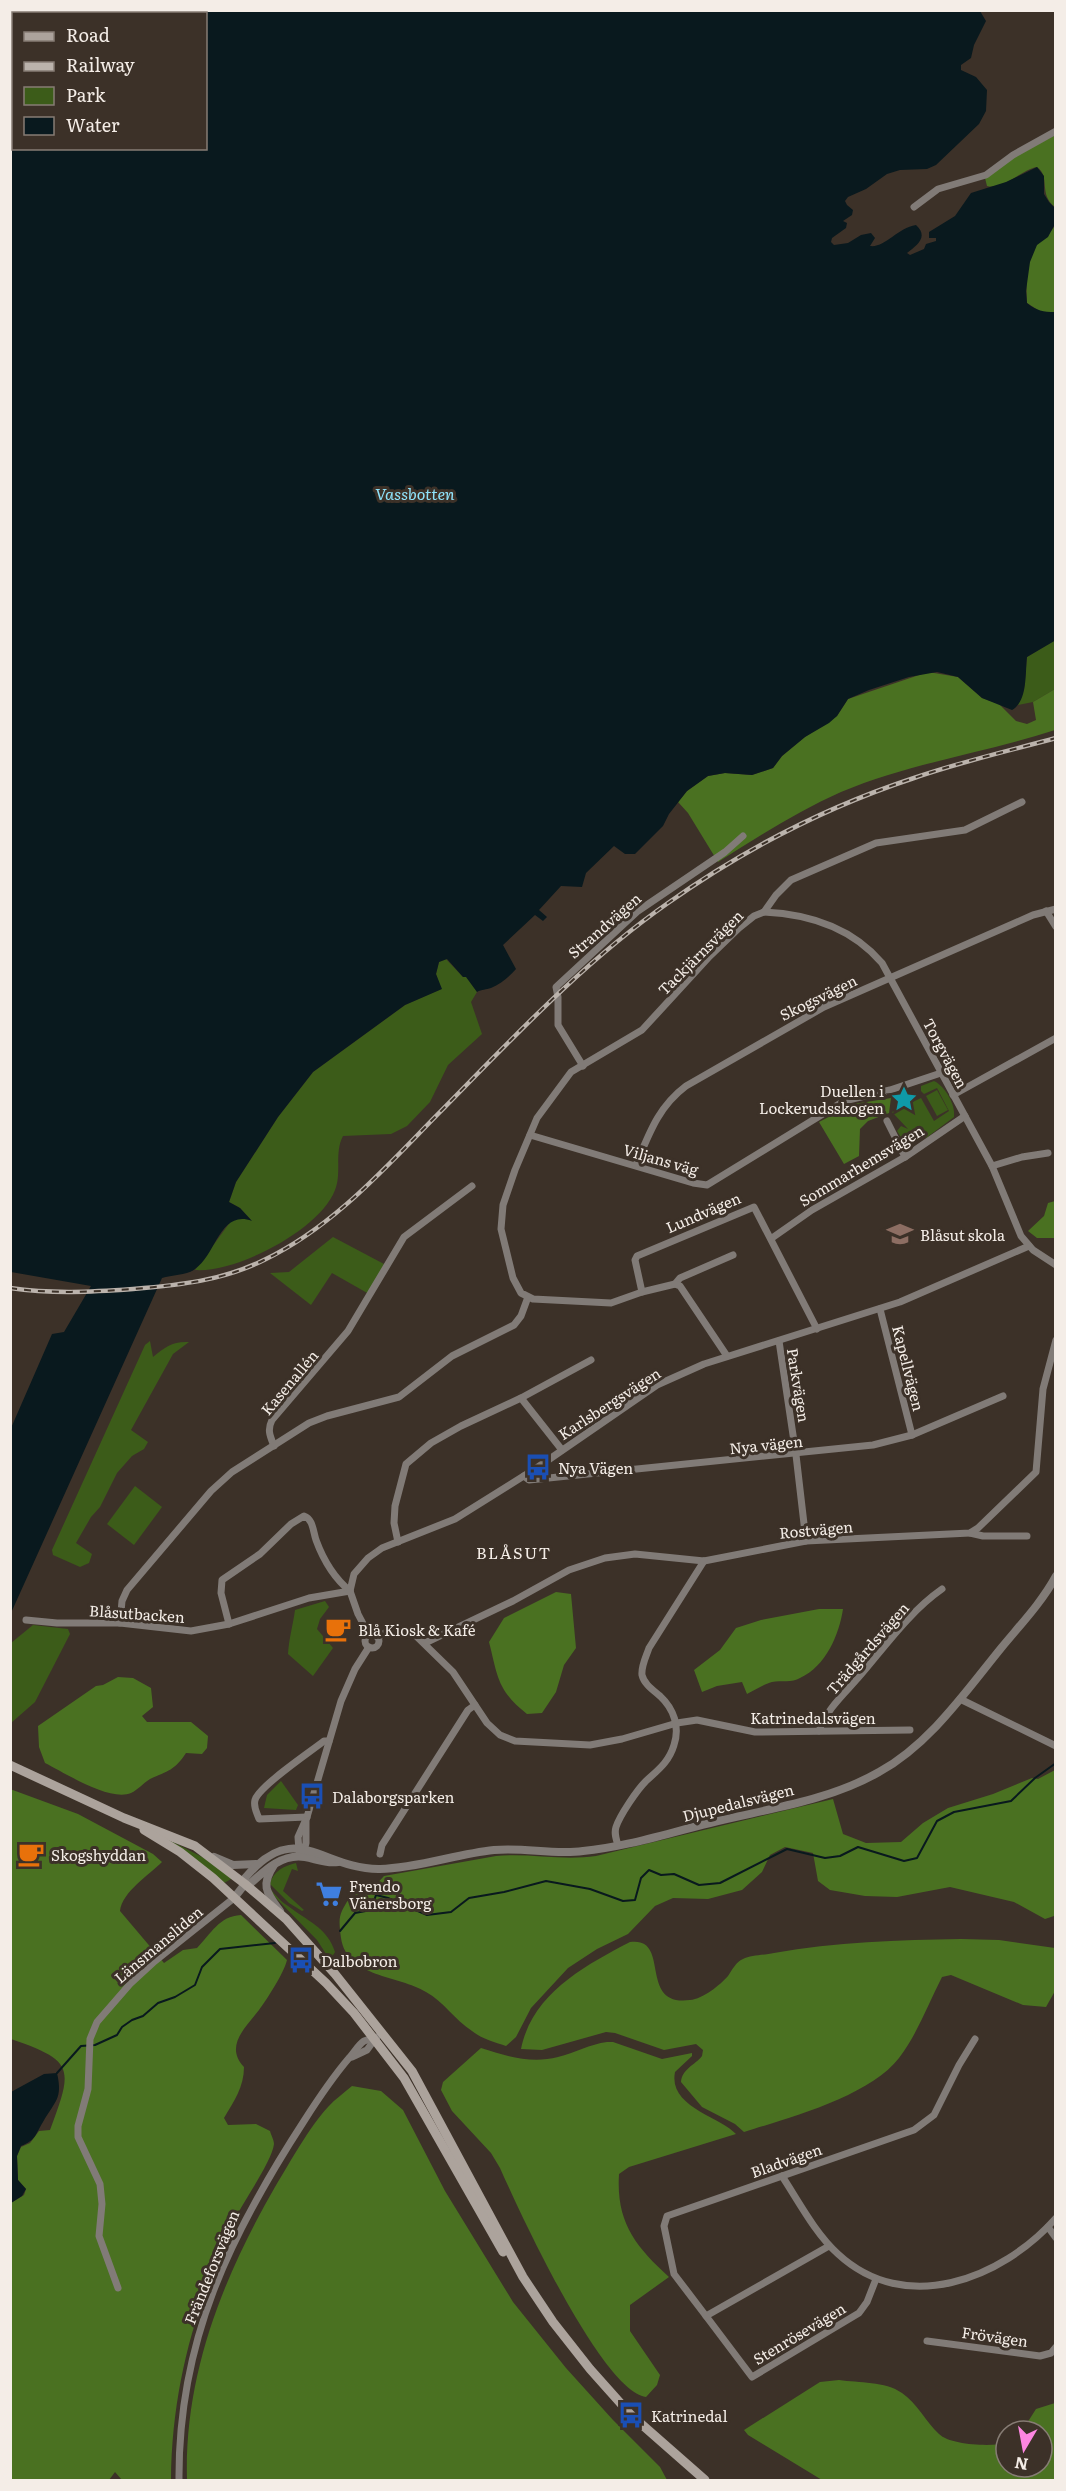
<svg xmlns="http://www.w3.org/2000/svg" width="1066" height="2491" font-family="Literata,serif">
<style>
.green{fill:#3c5c19}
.forest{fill:#4a7121}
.water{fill:#09191e;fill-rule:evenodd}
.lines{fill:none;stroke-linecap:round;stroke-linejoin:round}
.stream{stroke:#09191e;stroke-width:2}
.minor{stroke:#817b77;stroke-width:7}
.tertiary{stroke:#817b77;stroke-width:8}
.secondary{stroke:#aca39c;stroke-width:9}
.rail-casing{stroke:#bbb3ac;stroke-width:4.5}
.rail{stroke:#3c3128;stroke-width:2;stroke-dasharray:7;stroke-linecap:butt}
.labels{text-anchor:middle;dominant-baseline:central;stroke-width:6;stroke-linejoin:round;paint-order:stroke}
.street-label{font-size:15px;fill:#f4ede7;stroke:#3c3128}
.poi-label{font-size:15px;fill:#f4ede7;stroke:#3c3128;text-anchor:start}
.water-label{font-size:16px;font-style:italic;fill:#8fe3fb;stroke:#3c3128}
.neighbourhood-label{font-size:16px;letter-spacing:1.5px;fill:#f4ede7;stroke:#3c3128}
</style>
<rect width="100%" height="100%" fill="#3c3128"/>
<!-- green -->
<g class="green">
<polygon points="1055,640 1055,689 1033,702 1018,705 1024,690 1027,657"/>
<path d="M 446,959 L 463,977 L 466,976 L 477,992 L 471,1002 L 482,1034 L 448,1065 L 430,1102 L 407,1126 L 391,1134 L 343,1136 C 334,1153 342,1173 335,1190 C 320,1230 236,1273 195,1270 L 231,1221 L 242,1217 L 251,1220 L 240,1208 L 229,1202 L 236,1182 L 278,1117 L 313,1072 L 405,1005 L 441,989 L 436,974 L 439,962 Z"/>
<path d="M 934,1081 C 945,1086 956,1105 954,1117 L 926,1138 L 923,1134 L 905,1144 L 897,1131 L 901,1126 L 908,1129 L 892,1112 L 921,1098 L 934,1121 L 949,1111 L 937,1088 L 924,1094 L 921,1091 L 921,1086 Z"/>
<polygon points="937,1090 948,1110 937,1116 926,1096"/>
<polygon points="333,1237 384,1264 369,1294 332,1273 311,1305 270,1273 289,1272"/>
<path d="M 150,1341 L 153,1357 C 165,1347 173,1341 189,1342 L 173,1354 L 131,1430 L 148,1442 L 144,1449 L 132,1456 L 117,1473 L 100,1507 L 91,1517 L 76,1543 L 92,1554 L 89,1563 L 80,1567 L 53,1555 L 52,1550 L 145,1345 Z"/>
<polygon points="135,1486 162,1507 134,1545 107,1524"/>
<path d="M 325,1601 L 329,1607 L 320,1619 L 317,1629 L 333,1648 L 313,1676 L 288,1654 C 289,1638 293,1625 295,1610 Z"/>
<polygon points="33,1625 68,1629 70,1634 35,1702 11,1723 11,1643"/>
<polygon points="281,1781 298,1805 296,1810 264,1808 267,1795"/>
<polygon points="167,1839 204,1858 233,1878 224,1883"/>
<path d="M 296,1863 L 298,1871 L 292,1869 L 283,1891 L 304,1910 L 302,1911 L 289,1903 L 270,1884 C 273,1871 284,1866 296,1863 Z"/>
<path d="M 270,1889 C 276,1895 281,1902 288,1906 C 306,1920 328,1928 335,1952 L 330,1960 L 317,1940 L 272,1894 Z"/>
</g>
<!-- forest -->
<g class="forest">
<path d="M 1055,135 L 1055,207 C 1038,194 1051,177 1037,167 C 1021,170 1004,190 987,186 L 985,178 L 1014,157 Z"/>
<path d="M 1055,225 L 1055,312 L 1041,312 L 1027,303 C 1026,286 1026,261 1036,246 C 1042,238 1050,235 1055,225 Z"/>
<path d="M 928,672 L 958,677 L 982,698 L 999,704 L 1016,721 L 1027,724 L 1036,720 L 1033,702 L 1055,689 L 1055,730 C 985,753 910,763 841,792 C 798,811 758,837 718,862 L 688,813 L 678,802 L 687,791 L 708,776 L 725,773 L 752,775 L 773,768 L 782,756 L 805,737 L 837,716 L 848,699 Z"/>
<polygon points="891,1098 889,1113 868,1121 860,1129 859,1156 844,1164 819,1122 854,1104"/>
<polygon points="1055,1201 1055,1238 1037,1238 1028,1231 1044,1216 1048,1203"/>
<path d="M 556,1592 L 571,1594 L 576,1648 L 564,1665 L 556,1692 L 542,1713 L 527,1714 C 497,1690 498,1677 489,1642 L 504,1618 Z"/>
<path d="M 819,1609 L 843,1609 C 839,1635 826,1666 800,1678 C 792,1683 781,1680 772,1682 C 764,1684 755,1690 747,1694 L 742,1682 L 717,1686 L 702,1692 L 694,1670 L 720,1650 L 736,1628 L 761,1620 Z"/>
<path d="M 118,1677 L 133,1678 L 151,1688 L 153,1707 L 142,1716 L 147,1722 L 191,1722 L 208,1736 L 207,1748 L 202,1754 L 186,1753 C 175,1770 168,1771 150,1779 C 143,1783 138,1790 131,1793 C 110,1802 65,1773 45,1763 L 39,1747 L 38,1726 L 96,1686 L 103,1685 Z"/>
<path d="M 1055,1770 L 1054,1916 L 1045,1919 L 1014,1902 L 950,1887 L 897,1897 L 865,1896 L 830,1890 L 818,1881 L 813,1853 L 785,1847 L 770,1855 L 762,1872 L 742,1890 L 708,1899 L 673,1898 L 655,1906 L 628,1934 L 597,1949 L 568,1968 L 531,2008 L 516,2037 L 506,2046 C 494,2042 482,2039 472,2031 C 455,2020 444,2002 426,1992 C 399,1975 347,1978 341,1938 C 338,1915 339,1915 351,1895 L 373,1888 L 384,1876 L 496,1856 C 530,1853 562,1861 596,1856 L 833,1799 L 843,1834 L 866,1843 L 901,1842 L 923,1823 L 948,1808 L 993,1794 L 1032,1778 L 1038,1779 Z"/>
<path d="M 10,1789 L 78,1814 L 153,1854 L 162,1862 C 149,1875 122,1892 120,1911 L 164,1963 L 183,1950 L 197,1948 C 211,1934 219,1916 241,1915 L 287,1960 C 284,1973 267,1999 259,2010 C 246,2027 224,2046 244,2067 C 244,2087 234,2101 224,2118 L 228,2125 L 256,2124 L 270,2131 C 271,2135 274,2140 274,2144 C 272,2161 245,2199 236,2217 C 196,2304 172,2384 171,2480 L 122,2480 L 115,2472 L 109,2480 L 11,2480 L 11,2203 L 24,2195 L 26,2189 L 18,2180 L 17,2156 L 21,2147 L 30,2143 L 39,2131 L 50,2130 C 73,2068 75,2061 11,2039 Z"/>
<path d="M 961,1939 L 999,1940 L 1055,1948 L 1055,1991 L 1046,2007 L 1023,2005 L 951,1975 L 942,1977 C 928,2004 918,2033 899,2058 C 870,2096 789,2118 744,2132 L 735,2124 L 702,2107 L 681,2082 C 682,2069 695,2065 702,2056 L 703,2050 L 696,2044 L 664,2050 L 615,2033 L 606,2032 L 542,2050 L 521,2049 C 532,1994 584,1966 630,1942 C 672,1936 637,2007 690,2000 C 703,1999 720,1985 728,1976 C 732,1970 736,1962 743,1959 C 751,1955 765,1955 774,1953 C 835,1942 899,1940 961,1939 Z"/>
<path d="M 607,2042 L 613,2042 L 662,2059 L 692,2053 L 692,2056 L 675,2072 C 668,2107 721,2117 736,2134 L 629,2167 L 619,2174 C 616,2222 635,2246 669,2277 L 630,2305 L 630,2331 L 660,2375 L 657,2385 L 646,2397 C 602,2391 519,2211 500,2168 L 491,2153 L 452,2111 L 441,2090 L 443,2082 L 481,2048 C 506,2056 531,2064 558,2057 C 575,2053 590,2044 607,2042 Z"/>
<path d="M 352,2086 L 381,2091 L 403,2110 L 445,2191 L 513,2302 L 566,2368 L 613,2420 L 660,2467 L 667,2480 L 187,2480 C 184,2375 223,2277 275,2187 C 289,2164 310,2126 328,2107 C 335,2099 344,2093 352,2086 Z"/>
<path d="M 839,2380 C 859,2383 885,2381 902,2393 C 917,2403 926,2422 939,2434 C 950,2445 991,2447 1006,2443 L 1006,2467 L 1042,2467 L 1042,2431 L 1022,2431 L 1036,2409 L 1055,2403 L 1055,2480 L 822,2480 L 748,2435 L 744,2430 L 820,2382 Z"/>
</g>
<!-- water -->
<g class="water">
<path d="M 11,10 L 980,11 L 986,21 L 974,45 L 971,58 L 961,65 L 961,70 L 976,77 L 987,90 L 986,111 L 979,124 L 936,165 L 927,169 L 900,170 L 887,174 L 866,189 L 848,197 L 845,201 L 847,205 L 853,210 L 852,215 L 843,221 L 847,223 L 846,228 L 832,238 L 831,242 L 834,245 L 848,243 L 861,235 L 871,233 L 875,238 L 870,246 C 885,248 897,228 916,225 C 929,237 917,245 907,253 L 910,255 L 924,249 L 926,244 L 936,241 L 936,238 L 929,238 L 929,232 L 955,216 L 971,193 L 1006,182 L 1037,167 L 1044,176 L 1044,194 L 1049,202 L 1055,208 L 1055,224 L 1048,237 L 1037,245 L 1030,262 L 1026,291 L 1027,303 C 1037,311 1043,312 1055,312 L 1056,640 L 1027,657 C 1025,673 1028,701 1012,710 L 982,698 L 958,677 L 937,672 L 909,677 L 869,690 L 848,699 L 837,716 L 829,723 L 805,737 L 782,756 L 773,768 L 752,775 L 725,773 L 708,776 L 687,791 L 669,814 L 663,826 L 635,854 L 625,854 L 614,846 L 586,873 L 582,887 L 561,886 L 539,910 L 547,917 L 543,921 L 535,915 L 503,945 L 516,969 C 510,976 501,984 491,988 C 486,990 482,989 477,992 L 466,977 L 463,977 L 447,959 L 439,962 L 436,974 L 442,989 L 405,1005 L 313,1072 L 278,1117 L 236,1182 L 229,1202 L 240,1208 L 252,1221 C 220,1209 216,1255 195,1269 C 188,1275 172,1275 162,1278 L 11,1613 L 11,1428 L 52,1334 L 64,1332 L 91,1286 L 11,1272 ZM 14,14 L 206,14 L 206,148 L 14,148 Z"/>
<path d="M 57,2073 C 63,2099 55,2101 43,2122 C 35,2135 36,2140 21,2146 L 17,2156 L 18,2180 L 26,2189 L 22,2196 L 11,2203 L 11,2092 L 44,2074 Z"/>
</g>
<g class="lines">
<!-- stream -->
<g class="stream">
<polyline points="340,1931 355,1913 371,1910 376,1895 388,1898 427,1915 451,1912 469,1898 504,1892 546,1881 590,1889 623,1901 635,1900 641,1878 649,1870 661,1875 674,1874 699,1885 720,1883 787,1849 825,1858 840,1856 858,1847 904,1861 917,1858 937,1821 954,1812 1011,1801 1035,1778 1056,1763"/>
<polyline points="57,2073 81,2046 95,2045 117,2035 122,2027 132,2020 143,2016 158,2003 175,1997 195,1985 202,1967 220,1949 275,1943"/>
</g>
<!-- minor -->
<g class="minor">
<polyline points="914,207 938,189 986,175 1013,155 1056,131"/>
<polyline points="1046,911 1056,927"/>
<path d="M 764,912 C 809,914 852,928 882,963 L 992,1166 L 1021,1236 L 1033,1250 L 1056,1265"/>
<polyline points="583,1066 558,1025 558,997 556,987 638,911 725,852 743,836"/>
<polyline points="953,1095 1056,1038"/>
<polyline points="887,1121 905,1157"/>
<polyline points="530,1135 693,1183 707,1185 844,1101 890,1090 941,1073"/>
<path d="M 636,1165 C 649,1134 658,1107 686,1086 L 824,1007 L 1033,915 L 1056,909"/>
<polyline points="992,1166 1022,1157 1048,1153"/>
<polyline points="772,1238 812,1210 905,1157 965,1116"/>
<polyline points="733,1255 680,1278 675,1284 642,1292 611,1303 533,1299 521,1293 513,1278 501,1229 503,1205 515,1170 537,1118 571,1072 642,1030 710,956 739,928 754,916 764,912 776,895 791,880 876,843 965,830 1022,802"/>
<polyline points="675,1284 680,1286 727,1356"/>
<polyline points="642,1292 635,1260 637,1256 754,1207 817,1329"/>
<polyline points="880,1309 912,1435"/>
<polyline points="779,1341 796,1455 806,1541"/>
<polyline points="521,1398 591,1360"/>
<path d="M 274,1446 C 270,1436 267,1430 272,1420 L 348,1331 L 404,1237 L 472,1186"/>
<polyline points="524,1476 529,1480 873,1445 912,1435 1003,1396"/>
<polyline points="970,1533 983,1536 1027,1536"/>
<polyline points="398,1542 394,1523 395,1506 406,1464 431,1443 461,1426 521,1398 562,1450"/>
<polyline points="26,1620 57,1623 120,1623 191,1631 229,1624 309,1598 350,1591"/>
<polyline points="120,1623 122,1601 127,1590 211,1491 232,1472 309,1423 327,1416 399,1397 452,1356 514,1325 521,1316 528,1297"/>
<path d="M 229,1624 L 221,1593 L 222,1580 L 260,1554 L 291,1524 L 304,1516 C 313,1519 313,1531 316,1540 C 323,1559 334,1578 350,1591"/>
<circle cx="372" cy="1641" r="7"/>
<polyline points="369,1635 358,1614 350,1591 354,1574 368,1558 382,1548 455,1519 538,1467 657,1385 704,1364 900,1302 1029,1246"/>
<polyline points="377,1637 391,1630 400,1629 413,1633 453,1672 487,1723 500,1735 515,1741 590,1745 622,1739 677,1723 697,1720 755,1732 910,1730"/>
<polyline points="425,1643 513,1601 569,1570 605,1558 635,1554 704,1561 806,1541 970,1533 978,1528 1036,1472 1043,1389 1056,1340"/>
<polyline points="960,1699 1056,1746"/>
<path d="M 819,1731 C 826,1710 844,1694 858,1678 C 884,1648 909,1612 942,1589"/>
<path d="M 307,1817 L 259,1819 C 257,1813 253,1807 255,1800 C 259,1786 310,1752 324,1741 L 329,1741"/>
<path d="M 618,1845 C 616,1839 614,1833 616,1827 C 620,1815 637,1790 646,1781 C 658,1770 669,1762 674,1745 C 680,1727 674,1709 660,1696 C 653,1690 644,1684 642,1675 C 641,1666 646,1657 649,1648 L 704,1561"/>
<polyline points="299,1851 298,1837 307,1817 341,1701 355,1669 369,1647"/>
<polyline points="303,1854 306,1843 306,1821"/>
<polyline points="380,1854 382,1845 468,1710 475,1705"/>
<polyline points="352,2057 367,2050 375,2039"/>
<path d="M 782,2176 C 799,2202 815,2233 838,2254 C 905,2316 1001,2280 1056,2218"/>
<polyline points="1048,2227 1056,2238"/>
<polyline points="829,2246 706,2316 752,2377 859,2313 867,2302 876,2279"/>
<polyline points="118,2288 99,2236 102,2204 100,2184 78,2137 78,2126 88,2089 90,2039 97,2022 130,1984 155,1961 234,1898"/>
<polyline points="706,2316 674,2274 664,2226 667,2216 914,2130 934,2115 959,2065 975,2039"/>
<polyline points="927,2341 1040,2356 1051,2353 1056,2347"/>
<path d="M 179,2480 C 178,2341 230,2235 304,2121 C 318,2099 332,2078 349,2058 C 354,2053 358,2045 364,2041 C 369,2039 373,2039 377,2037"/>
</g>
<!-- tertiary -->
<g class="tertiary">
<polyline points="214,1857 233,1865 256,1864"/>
<path d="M 274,1865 C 260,1886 267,1893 280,1911"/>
<path d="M 245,1884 L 251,1883 C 265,1870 283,1853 305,1857 C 316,1859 326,1864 338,1862"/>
<path d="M 234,1898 L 245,1884 L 245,1878 C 296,1817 322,1870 380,1869 C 418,1868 456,1854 494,1850 C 524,1847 553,1855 583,1851 C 626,1847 668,1833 710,1823 C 766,1809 829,1801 879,1772 C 930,1744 966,1691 1002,1647 C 1021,1624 1042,1602 1056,1576"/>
</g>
<!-- secondary -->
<g class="secondary">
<polyline points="10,1765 124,1818 195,1846 245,1884 286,1919 335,1974 412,2071 523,2277 553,2322 590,2369 631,2415 705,2480"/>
<polyline points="144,1830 180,1852 213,1878 326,1983 354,2013 404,2078 503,2252"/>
</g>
<!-- rail casing -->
<g class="rail-casing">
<path id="rail" d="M 10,1288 C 52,1294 91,1292 133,1289 C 179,1285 222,1281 264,1260 C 333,1227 385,1168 437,1115 C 511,1040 582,963 668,903 C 743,850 826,807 914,778 C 960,762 1008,751 1056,738"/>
</g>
<!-- rail -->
<use href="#rail" class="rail"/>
</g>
<!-- icons -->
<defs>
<g id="sight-bare" transform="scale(2.07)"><path d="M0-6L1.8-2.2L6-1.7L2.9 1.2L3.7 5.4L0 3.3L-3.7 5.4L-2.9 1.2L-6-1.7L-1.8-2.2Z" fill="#0f9aa8" stroke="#3c3128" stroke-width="2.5" paint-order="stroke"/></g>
<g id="school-bare" transform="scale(2.07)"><path d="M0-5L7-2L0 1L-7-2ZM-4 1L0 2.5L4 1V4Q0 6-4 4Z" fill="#8d6e63" stroke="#3c3128" stroke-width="2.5" paint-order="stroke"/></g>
<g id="bus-bare" transform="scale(2.07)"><path d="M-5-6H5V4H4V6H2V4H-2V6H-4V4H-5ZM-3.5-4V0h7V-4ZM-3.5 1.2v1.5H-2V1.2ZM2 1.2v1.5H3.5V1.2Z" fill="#1a4fb4" stroke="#3c3128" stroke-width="2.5" paint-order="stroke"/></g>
<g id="cafe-bare" transform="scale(2.07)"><path d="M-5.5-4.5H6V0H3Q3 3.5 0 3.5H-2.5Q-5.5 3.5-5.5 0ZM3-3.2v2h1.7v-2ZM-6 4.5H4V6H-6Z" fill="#e8710a" stroke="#3c3128" stroke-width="2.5" paint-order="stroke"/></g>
<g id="supermarket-bare" transform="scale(2.07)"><path d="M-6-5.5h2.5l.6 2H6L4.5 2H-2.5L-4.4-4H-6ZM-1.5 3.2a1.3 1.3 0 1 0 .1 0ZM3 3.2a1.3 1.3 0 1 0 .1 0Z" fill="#3f7fe0" stroke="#3c3128" stroke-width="2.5" paint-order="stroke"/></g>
</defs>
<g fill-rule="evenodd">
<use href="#sight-bare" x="904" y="1099"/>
<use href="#school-bare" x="900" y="1234"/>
<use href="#bus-bare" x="538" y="1467"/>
<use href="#cafe-bare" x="338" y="1629"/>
<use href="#bus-bare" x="312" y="1796"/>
<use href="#cafe-bare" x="31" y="1854"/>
<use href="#supermarket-bare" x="329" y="1894"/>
<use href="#bus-bare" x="301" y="1960"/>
<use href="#bus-bare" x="631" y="2415"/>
</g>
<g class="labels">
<!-- street labels -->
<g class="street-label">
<text transform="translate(604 925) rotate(-41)">Strandvägen</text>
<text transform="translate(700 952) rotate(-45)">Tackjärnsvägen</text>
<text transform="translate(818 997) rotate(-26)">Skogsvägen</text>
<text transform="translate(946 1053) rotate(62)">Torgvägen</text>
<text transform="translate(661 1159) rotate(16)">Viljans väg</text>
<text transform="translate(861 1165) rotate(-31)">Sommarhemsvägen</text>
<text transform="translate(703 1212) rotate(-23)">Lundvägen</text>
<text transform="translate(909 1368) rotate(76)">Kapellvägen</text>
<text transform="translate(289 1382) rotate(-50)">Kasenallén</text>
<text transform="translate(799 1385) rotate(81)">Parkvägen</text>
<text transform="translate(609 1403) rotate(-33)">Karlsbergsvägen</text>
<text transform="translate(766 1444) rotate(-6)">Nya vägen</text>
<text transform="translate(816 1529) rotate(-5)">Rostvägen</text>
<text transform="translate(137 1613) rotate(4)">Blåsutbacken</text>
<text transform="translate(867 1648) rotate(-49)">Trädgårdsvägen</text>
<text x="813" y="1717">Katrinedalsvägen</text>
<text transform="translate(738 1802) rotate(-14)">Djupedalsvägen</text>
<text transform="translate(158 1944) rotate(-40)">Länsmansliden</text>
<text transform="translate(786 2160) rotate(-19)">Bladvägen</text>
<text transform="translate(211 2267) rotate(-68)">Frändeforsvägen</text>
<text transform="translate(799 2333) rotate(-31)">Stenrösevägen</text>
<text transform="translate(995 2336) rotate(8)">Frövägen</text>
</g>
<!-- poi labels -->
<g class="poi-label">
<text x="884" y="1090" text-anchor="end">Duellen i<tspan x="884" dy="17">Lockerudsskogen</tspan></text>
<text x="920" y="1234">Blåsut skola</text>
<text x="558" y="1467">Nya Vägen</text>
<text x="358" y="1629">Blå Kiosk &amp; Kafé</text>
<text x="332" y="1796">Dalaborgsparken</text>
<text x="51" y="1854">Skogshyddan</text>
<text x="349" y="1885">Frendo<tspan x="349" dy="17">Vänersborg</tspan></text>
<text x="321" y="1960">Dalbobron</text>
<text x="651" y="2415">Katrinedal</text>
</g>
<!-- water labels -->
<g class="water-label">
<text x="415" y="493">Vassbotten</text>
</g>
<!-- neighbourhood labels -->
<g class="neighbourhood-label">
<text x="514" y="1552">BLÅSUT</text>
</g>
</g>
<!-- border -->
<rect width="1066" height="2491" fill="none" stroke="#f4ede7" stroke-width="24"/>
<!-- legend -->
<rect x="12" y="12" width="195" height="138" fill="#3c3128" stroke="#867c74" stroke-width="1.5"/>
<rect x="24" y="32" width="30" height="9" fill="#aca39c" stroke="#867c74" stroke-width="1.5"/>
<text x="66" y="42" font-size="18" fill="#f4ede7">Road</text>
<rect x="24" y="62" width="30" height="9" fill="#bbb3ac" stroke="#867c74" stroke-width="1.5"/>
<text x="66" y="72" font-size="18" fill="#f4ede7">Railway</text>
<rect x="24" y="87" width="30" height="18" fill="#3c5c19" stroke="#867c74" stroke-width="1.5"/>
<text x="66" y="102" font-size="18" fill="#f4ede7">Park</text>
<rect x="24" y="117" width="30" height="18" fill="#09191e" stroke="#867c74" stroke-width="1.5"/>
<text x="66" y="132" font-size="18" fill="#f4ede7">Water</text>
<!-- north arrow -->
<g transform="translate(1024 2449) rotate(190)"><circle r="28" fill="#3c3128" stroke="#867c74" stroke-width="1.5"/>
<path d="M0-4.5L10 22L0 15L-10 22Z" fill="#fd86e1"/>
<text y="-9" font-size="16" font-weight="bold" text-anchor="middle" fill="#f4ede7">N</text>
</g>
</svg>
